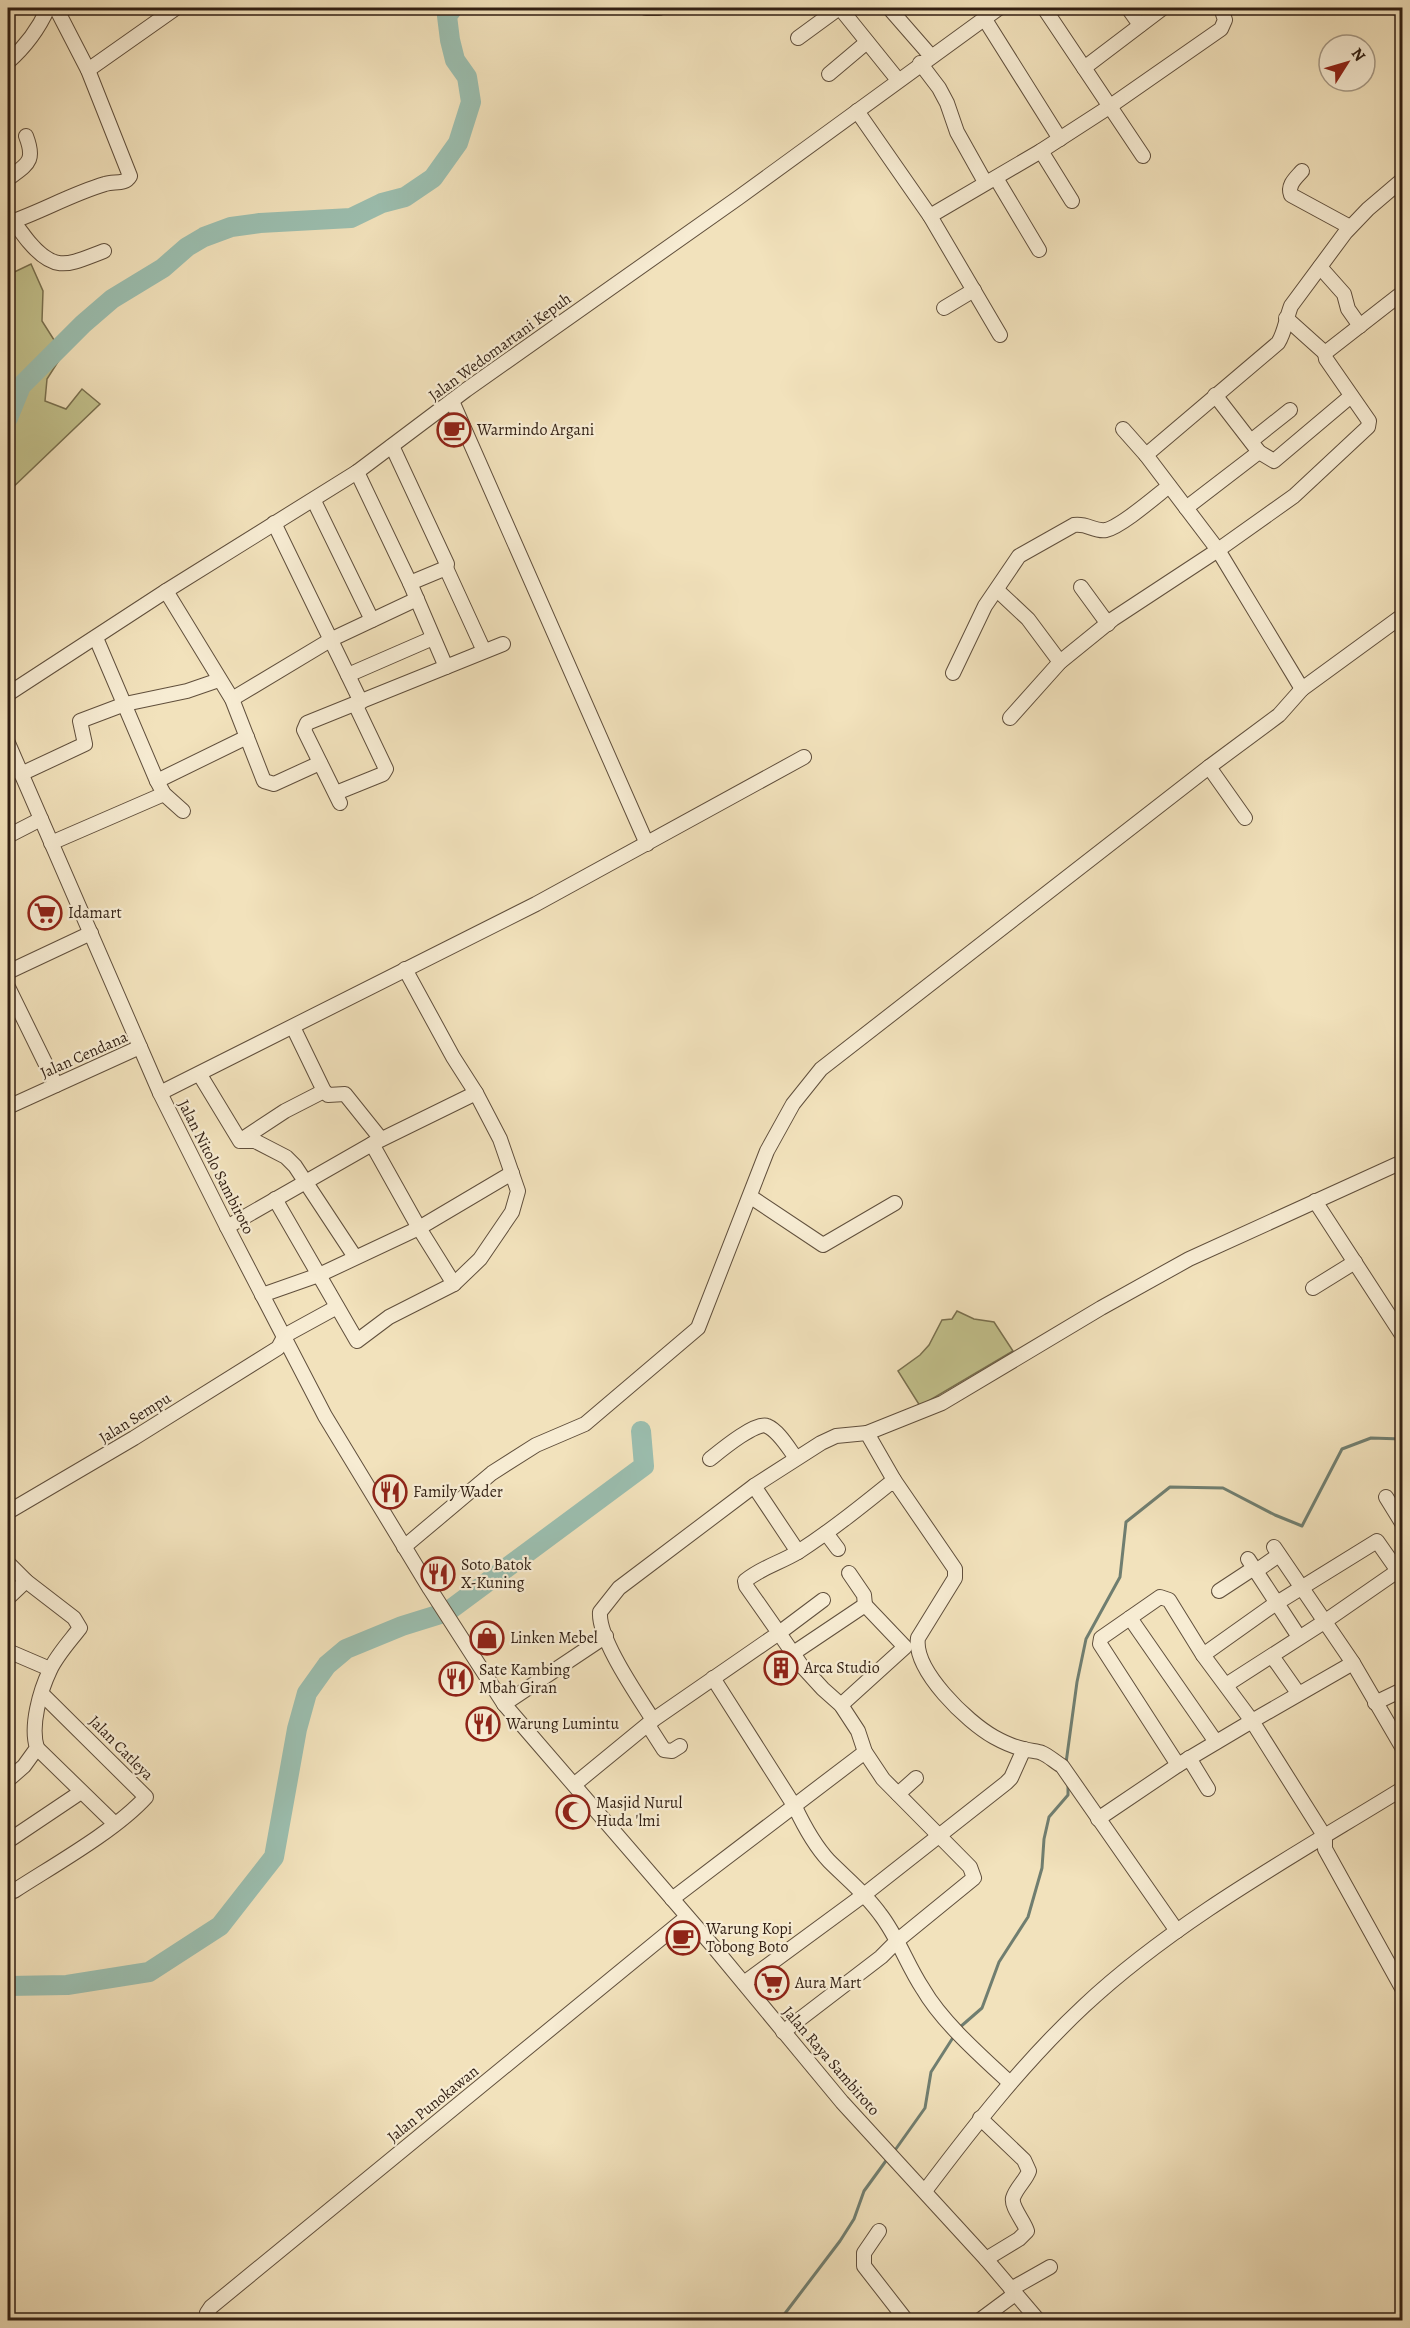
<svg xmlns="http://www.w3.org/2000/svg" width="1410" height="2328" font-family="Alegreya,serif">
<style>
.green{fill:#c2c18c;stroke:#79704f;stroke-width:1.5}
.lines{fill:none;stroke-linecap:round;stroke-linejoin:round}
.stream{stroke:#707e70;stroke-width:3}
.river{stroke:#9bbeaf;stroke-width:20}
.minor-casing{stroke:#604f3c;stroke-width:16}
.minor{stroke:#f7ecd3;stroke-width:14}
.labels{text-anchor:middle;dominant-baseline:central;stroke-width:4.5;stroke-linejoin:round;paint-order:stroke}
.street-label{font-size:16px;fill:#301e12;stroke:#f7ecd3}
.poi-label{font-size:16px;fill:#301e12;stroke:#f7ecd3;text-anchor:start}
</style>
<rect width="100%" height="100%" fill="#f2e2bc"/>
<filter id="stains"><feTurbulence type="fractalNoise" baseFrequency=".00333" numOctaves="4"/><feColorMatrix values="0 0 0 0 .2 0 0 0 0 .09 0 0 0 0 .02 0 0 0 .5 -.17"/></filter>
<radialGradient id="worn" r=".72"><stop offset=".6" stop-color="#630" stop-opacity="0"/><stop offset="1" stop-color="#630" stop-opacity=".3"/></radialGradient>
<!-- green -->
<g class="green">
<polygon points="31,264 43,291 42,321 63,354 47,379 45,401 66,409 82,389 100,404 8,492 8,275"/>
<polygon points="957,1311 974,1319 994,1322 1013,1351 920,1406 898,1371 920,1355 929,1345 942,1320 952,1319"/>
</g>
<g class="lines">
<!-- stream -->
<g class="stream">
<polyline points="1066,1763 1077,1682 1086,1639 1120,1577 1126,1522 1170,1487 1223,1488 1275,1515 1302,1526 1342,1449 1371,1438 1402,1439"/>
<polyline points="959,2028 982,2008 999,1962 1028,1917 1042,1868 1044,1839 1049,1817 1068,1795 1068,1784"/>
<polyline points="893,2153 925,2108 931,2072 954,2036"/>
<polyline points="780,2320 840,2241 854,2219 864,2191 888,2158"/>
</g>
<!-- river -->
<g class="river">
<polyline points="1400,8 1402,9"/>
<polyline points="8,418 21,386 83,324 112,299 163,268 187,247 204,237 231,227 260,223 351,218 382,203 405,197 433,178 458,143 471,102 467,77 455,60 450,40 447,16 453,8"/>
<polyline points="8,1986 67,1985 149,1972 220,1926 274,1857 297,1729 307,1693 327,1665 346,1649 402,1626 447,1612 644,1466 641,1431"/>
</g>
<!-- minor casing -->
<g class="minor-casing">
<g id="minor">
<polyline points="646,8 659,8"/>
<polyline points="840,8 898,80"/>
<polyline points="889,8 930,55"/>
<polyline points="1044,8 1143,156"/>
<polyline points="1128,8 1140,25"/>
<polyline points="984,18 1060,139"/>
<polyline points="798,38 839,8"/>
<path d="M 8,62 C 24,48 39,28 48,8"/>
<polyline points="920,63 939,88 947,103 957,132 985,182"/>
<polyline points="1084,68 1163,8"/>
<polyline points="88,70 176,8"/>
<polyline points="829,74 867,42"/>
<polyline points="857,111 930,216 1000,335"/>
<polyline points="1041,151 1072,201"/>
<path d="M 1302,171 C 1296,178 1287,185 1291,195 L 1350,227"/>
<polyline points="996,178 1039,250"/>
<path d="M 8,179 C 27,164 36,162 26,136"/>
<polyline points="930,216 1041,151 1109,107 1221,29 1225,20 1221,8"/>
<path d="M 8,218 C 17,224 22,234 29,242 C 56,274 69,264 104,251"/>
<path d="M 8,223 C 41,212 71,194 105,184 C 114,181 125,185 130,176 L 88,70 L 56,8"/>
<polyline points="1320,267 1344,294 1348,309 1360,326"/>
<polyline points="944,308 974,290"/>
<polyline points="1286,318 1325,353"/>
<polyline points="1215,395 1259,452 1274,461 1351,396"/>
<polyline points="452,401 647,844"/>
<polyline points="1123,429 1146,455 1218,550 1302,689 1402,616"/>
<polyline points="1251,441 1290,410"/>
<polyline points="392,446 447,564 446,568"/>
<path d="M 1146,455 L 1278,343 C 1285,332 1286,319 1291,306 L 1345,233 L 1368,209 L 1402,180"/>
<polyline points="357,472 410,583 446,667"/>
<polyline points="314,501 372,620"/>
<polyline points="1186,508 1259,452"/>
<polyline points="274,523 361,702"/>
<polyline points="410,583 446,568 484,651"/>
<polyline points="1081,587 1108,624"/>
<polyline points="997,590 1028,619 1060,662"/>
<polyline points="166,591 232,699 264,781 274,784 320,763"/>
<polyline points="96,638 157,781 164,794 183,811"/>
<path d="M 953,673 L 985,606 L 1019,556 L 1074,525 C 1088,523 1094,532 1106,530 C 1122,526 1155,497 1169,486"/>
<polyline points="348,675 433,638"/>
<polyline points="8,694 166,591 357,472 466,390 738,198 999,8"/>
<polyline points="232,699 332,639 417,599"/>
<polyline points="1010,718 1060,662 1113,619 1218,550 1294,496 1368,427 1369,421 1326,359 1325,353 1402,293"/>
<polyline points="8,743 160,1093 227,1227 325,1416 430,1589 504,1704 712,1945 842,2102 986,2259 1038,2320"/>
<polyline points="1209,767 1245,818"/>
<polyline points="21,774 85,744 80,721 125,704 187,691 219,680"/>
<polyline points="157,781 247,737"/>
<polyline points="336,793 383,774 386,769 355,704"/>
<polyline points="340,803 304,730 307,723 503,644"/>
<polyline points="8,836 41,819"/>
<polyline points="51,843 164,794"/>
<polyline points="8,972 91,933"/>
<polyline points="8,987 56,1085"/>
<polyline points="293,1027 324,1091 328,1095 345,1094 381,1139"/>
<polyline points="200,1075 240,1141 255,1141 286,1157 295,1166 355,1257"/>
<polyline points="160,1093 536,904 804,757"/>
<polyline points="8,1107 140,1047"/>
<polyline points="241,1140 285,1111 324,1091"/>
<polyline points="372,1144 419,1228 454,1284"/>
<polyline points="751,1197 823,1245 895,1203"/>
<polyline points="275,1199 357,1341 389,1317 454,1284 480,1259 512,1212 518,1191 500,1139 476,1093"/>
<polyline points="1315,1201 1402,1335"/>
<polyline points="227,1227 372,1144 476,1093 453,1057 405,969"/>
<polyline points="1313,1288 1355,1262"/>
<polyline points="262,1295 319,1275 419,1228 512,1173"/>
<polyline points="284,1336 337,1307"/>
<polyline points="867,1433 942,1403 1101,1308 1189,1259 1402,1162"/>
<path d="M 710,1459 C 720,1451 756,1421 767,1426 C 779,1431 789,1449 796,1458"/>
<polyline points="754,1486 798,1552"/>
<polyline points="1386,1497 1402,1523"/>
<polyline points="8,1512 134,1438 278,1348 284,1337"/>
<polyline points="826,1533 838,1549"/>
<polyline points="404,1547 492,1473 536,1445 585,1424 698,1328 767,1151 793,1104 821,1069 1209,767 1279,715 1302,689"/>
<polyline points="1274,1547 1353,1663 1402,1747"/>
<polyline points="1248,1559 1299,1637"/>
<path d="M 8,1563 L 26,1581 L 74,1618 L 80,1628 C 70,1641 57,1655 50,1670 C 40,1691 30,1726 37,1748 L 24,1766 L 8,1780"/>
<polyline points="1256,1571 1279,1555"/>
<polyline points="849,1573 864,1595 865,1605"/>
<polyline points="1219,1591 1254,1568"/>
<polyline points="8,1598 26,1581"/>
<polyline points="1130,1618 1216,1742"/>
<polyline points="8,1651 50,1669"/>
<polyline points="792,1654 865,1605 905,1647 841,1705"/>
<polyline points="1203,1655 1272,1606 1377,1541 1398,1571"/>
<polyline points="1272,1656 1298,1693"/>
<path d="M 713,1678 L 795,1807 C 804,1826 815,1846 829,1861 C 847,1879 866,1894 880,1914 C 898,1937 907,1965 923,1989 C 942,2022 982,2057 1010,2083"/>
<polyline points="1226,1685 1324,1622 1402,1568"/>
<polyline points="1375,1703 1402,1690"/>
<polyline points="504,1704 606,1636"/>
<path d="M 653,1720 C 638,1696 598,1639 600,1612 L 619,1588 L 754,1486 L 821,1443 L 836,1436 L 867,1433 L 894,1480"/>
<polyline points="648,1725 664,1750 672,1751 680,1746"/>
<polyline points="37,1748 114,1823"/>
<polyline points="1189,1758 1208,1789"/>
<polyline points="1178,1765 1100,1644 1101,1638 1160,1597 1169,1600 1203,1655 1252,1721 1353,1663"/>
<path d="M 575,1784 L 653,1720 L 779,1633 L 746,1586 L 745,1581 C 762,1567 780,1563 798,1552 C 832,1530 863,1505 894,1480 L 955,1569 L 955,1578 L 918,1638 C 913,1670 967,1722 994,1737 C 1003,1742 1014,1747 1024,1749 C 1030,1751 1037,1751 1042,1753 C 1049,1756 1055,1762 1062,1766 L 1177,1931"/>
<polyline points="898,1794 916,1778"/>
<polyline points="1098,1819 1178,1765 1252,1721 1325,1837 1325,1849 1402,1988"/>
<polyline points="8,1841 81,1792"/>
<path d="M 8,1889 L 14,1891 C 54,1865 115,1831 146,1797 L 42,1694"/>
<polyline points="672,1899 865,1752"/>
<polyline points="744,1983 865,1894 1006,1783 1011,1778 1024,1749"/>
<polyline points="783,2032 881,1957 898,1940 974,1878 970,1867 883,1779 865,1752 858,1731 841,1705 823,1689 801,1665 779,1633 823,1600"/>
<path d="M 980,2118 L 1024,2160 L 1029,2171 C 1026,2180 1016,2188 1013,2198 C 1011,2207 1024,2221 1027,2231 L 1019,2239 L 986,2259"/>
<path d="M 925,2191 C 974,2126 1024,2062 1084,2006 C 1176,1920 1295,1855 1402,1789"/>
<polyline points="879,2231 864,2253 864,2266 906,2320"/>
<polyline points="1011,2289 1050,2267"/>
<polyline points="208,2320 207,2313 211,2307 687,1917"/>
<polyline points="980,2320 1015,2294"/>
</g>
</g>
<!-- minor -->
<use href="#minor" class="minor"/>
</g>
<!-- icons -->
<defs>
<g id="cafe-ring" transform="scale(1.725)"><circle r="9.5" fill="#f7ecd3" stroke="#8f2418" stroke-width="1.5"/><path d="M-5.5-4.5H6V0H3Q3 3.5 0 3.5H-2.5Q-5.5 3.5-5.5 0ZM3-3.2v2h1.7v-2ZM-6 4.5H4V6H-6Z" fill="#8f2418"/></g>
<g id="supermarket-ring" transform="scale(1.725)"><circle r="9.5" fill="#f7ecd3" stroke="#8f2418" stroke-width="1.5"/><path d="M-6-5.5h2.5l.6 2H6L4.5 2H-2.5L-4.4-4H-6ZM-1.5 3.2a1.3 1.3 0 1 0 .1 0ZM3 3.2a1.3 1.3 0 1 0 .1 0Z" fill="#8f2418"/></g>
<g id="restaurant-ring" transform="scale(1.725)"><circle r="9.5" fill="#f7ecd3" stroke="#8f2418" stroke-width="1.5"/><path d="M-5-6h1v4h1v-4h1v4h1v-4h1v5L-1.5 .5V6h-2V.5L-5-1ZM5-6V6H3V1.5H1.5Q1.5-4 5-6Z" fill="#8f2418"/></g>
<g id="shop-ring" transform="scale(1.725)"><circle r="9.5" fill="#f7ecd3" stroke="#8f2418" stroke-width="1.5"/><path d="M-5-2.5h2.3a2.7 3.5 0 0 1 5.4 0H5L5.5 6h-11ZM-1.5-2.5h3a1.5 2.3 0 0 0-3 0Z" fill="#8f2418"/></g>
<g id="building-ring" transform="scale(1.725)"><circle r="9.5" fill="#f7ecd3" stroke="#8f2418" stroke-width="1.5"/><path d="M-4-6H4V6H1V3H-1V6H-4ZM-2.5-4.3h1.7v1.8h-1.7ZM.8-4.3h1.7v1.8H.8ZM-2.5-1h1.7V.8h-1.7ZM.8-1h1.7V.8H.8Z" fill="#8f2418"/></g>
<g id="mosque-ring" transform="scale(1.725)"><circle r="9.5" fill="#f7ecd3" stroke="#8f2418" stroke-width="1.5"/><path d="M3.5-4.9A6 6 0 1 0 3.5 4.9A5 5 0 1 1 3.5-4.9Z" fill="#8f2418"/></g>
</defs>
<g fill-rule="evenodd">
<use href="#cafe-ring" x="454" y="430"/>
<use href="#supermarket-ring" x="45" y="913"/>
<use href="#restaurant-ring" x="390" y="1492"/>
<use href="#restaurant-ring" x="438" y="1574"/>
<use href="#shop-ring" x="487" y="1638"/>
<use href="#building-ring" x="781" y="1668"/>
<use href="#restaurant-ring" x="456" y="1679"/>
<use href="#restaurant-ring" x="483" y="1724"/>
<use href="#mosque-ring" x="573" y="1812"/>
<use href="#cafe-ring" x="683" y="1938"/>
<use href="#supermarket-ring" x="772" y="1983"/>
</g>
<g class="labels">
<!-- street labels -->
<g class="street-label">
<text transform="translate(500 347) rotate(-36)">Jalan Wedomartani Kepuh</text>
<text transform="translate(84 1055) rotate(-24)">Jalan Cendana</text>
<text transform="translate(216 1167) rotate(63)">Jalan Nitolo Sambiroto</text>
<text transform="translate(135 1418) rotate(-32)">Jalan Sempu</text>
<text transform="translate(121 1748) rotate(45)">Jalan Catleya</text>
<text transform="translate(831 2061) rotate(49)">Jalan Raya Sambiroto</text>
<text transform="translate(433 2104) rotate(-39)">Jalan Punokawan</text>
</g>
<!-- poi labels -->
<g class="poi-label">
<text x="477" y="430">Warmindo Argani</text>
<text x="68" y="913">Idamart</text>
<text x="413" y="1492">Family Wader</text>
<text x="461" y="1565">Soto Batok<tspan x="461" dy="18">X-Kuning</tspan></text>
<text x="510" y="1638">Linken Mebel</text>
<text x="804" y="1668">Arca Studio</text>
<text x="479" y="1670">Sate Kambing<tspan x="479" dy="18">Mbah Giran</tspan></text>
<text x="506" y="1724">Warung Lumintu</text>
<text x="596" y="1803">Masjid Nurul<tspan x="596" dy="18">Huda 'lmi</tspan></text>
<text x="706" y="1929">Warung Kopi<tspan x="706" dy="18">Tobong Boto</tspan></text>
<text x="795" y="1983">Aura Mart</text>
</g>
</g>
<!-- margin -->
<rect width="1410" height="2328" fill="none" stroke="#f2e2bc" stroke-width="30"/>
<rect x="9" y="9" width="1392" height="2310" fill="none" stroke="#301e12" stroke-width="3"/>
<rect x="15" y="15" width="1380" height="2298" fill="none" stroke="#301e12" stroke-width="1.5"/>
<!-- north arrow -->
<g transform="translate(1347 63) rotate(53)"><circle r="28" fill="#f7ecd3" stroke="#a79a86" stroke-width="1.5"/>
<path d="M0-4.5L10 22L0 15L-10 22Z" fill="#8f2418"/>
<text y="-9" font-size="16" font-weight="bold" text-anchor="middle" fill="#301e12">N</text>
</g>
<rect width="100%" height="100%" filter="url(#stains)"/>
<rect width="100%" height="100%" fill="url(#worn)"/>
</svg>
